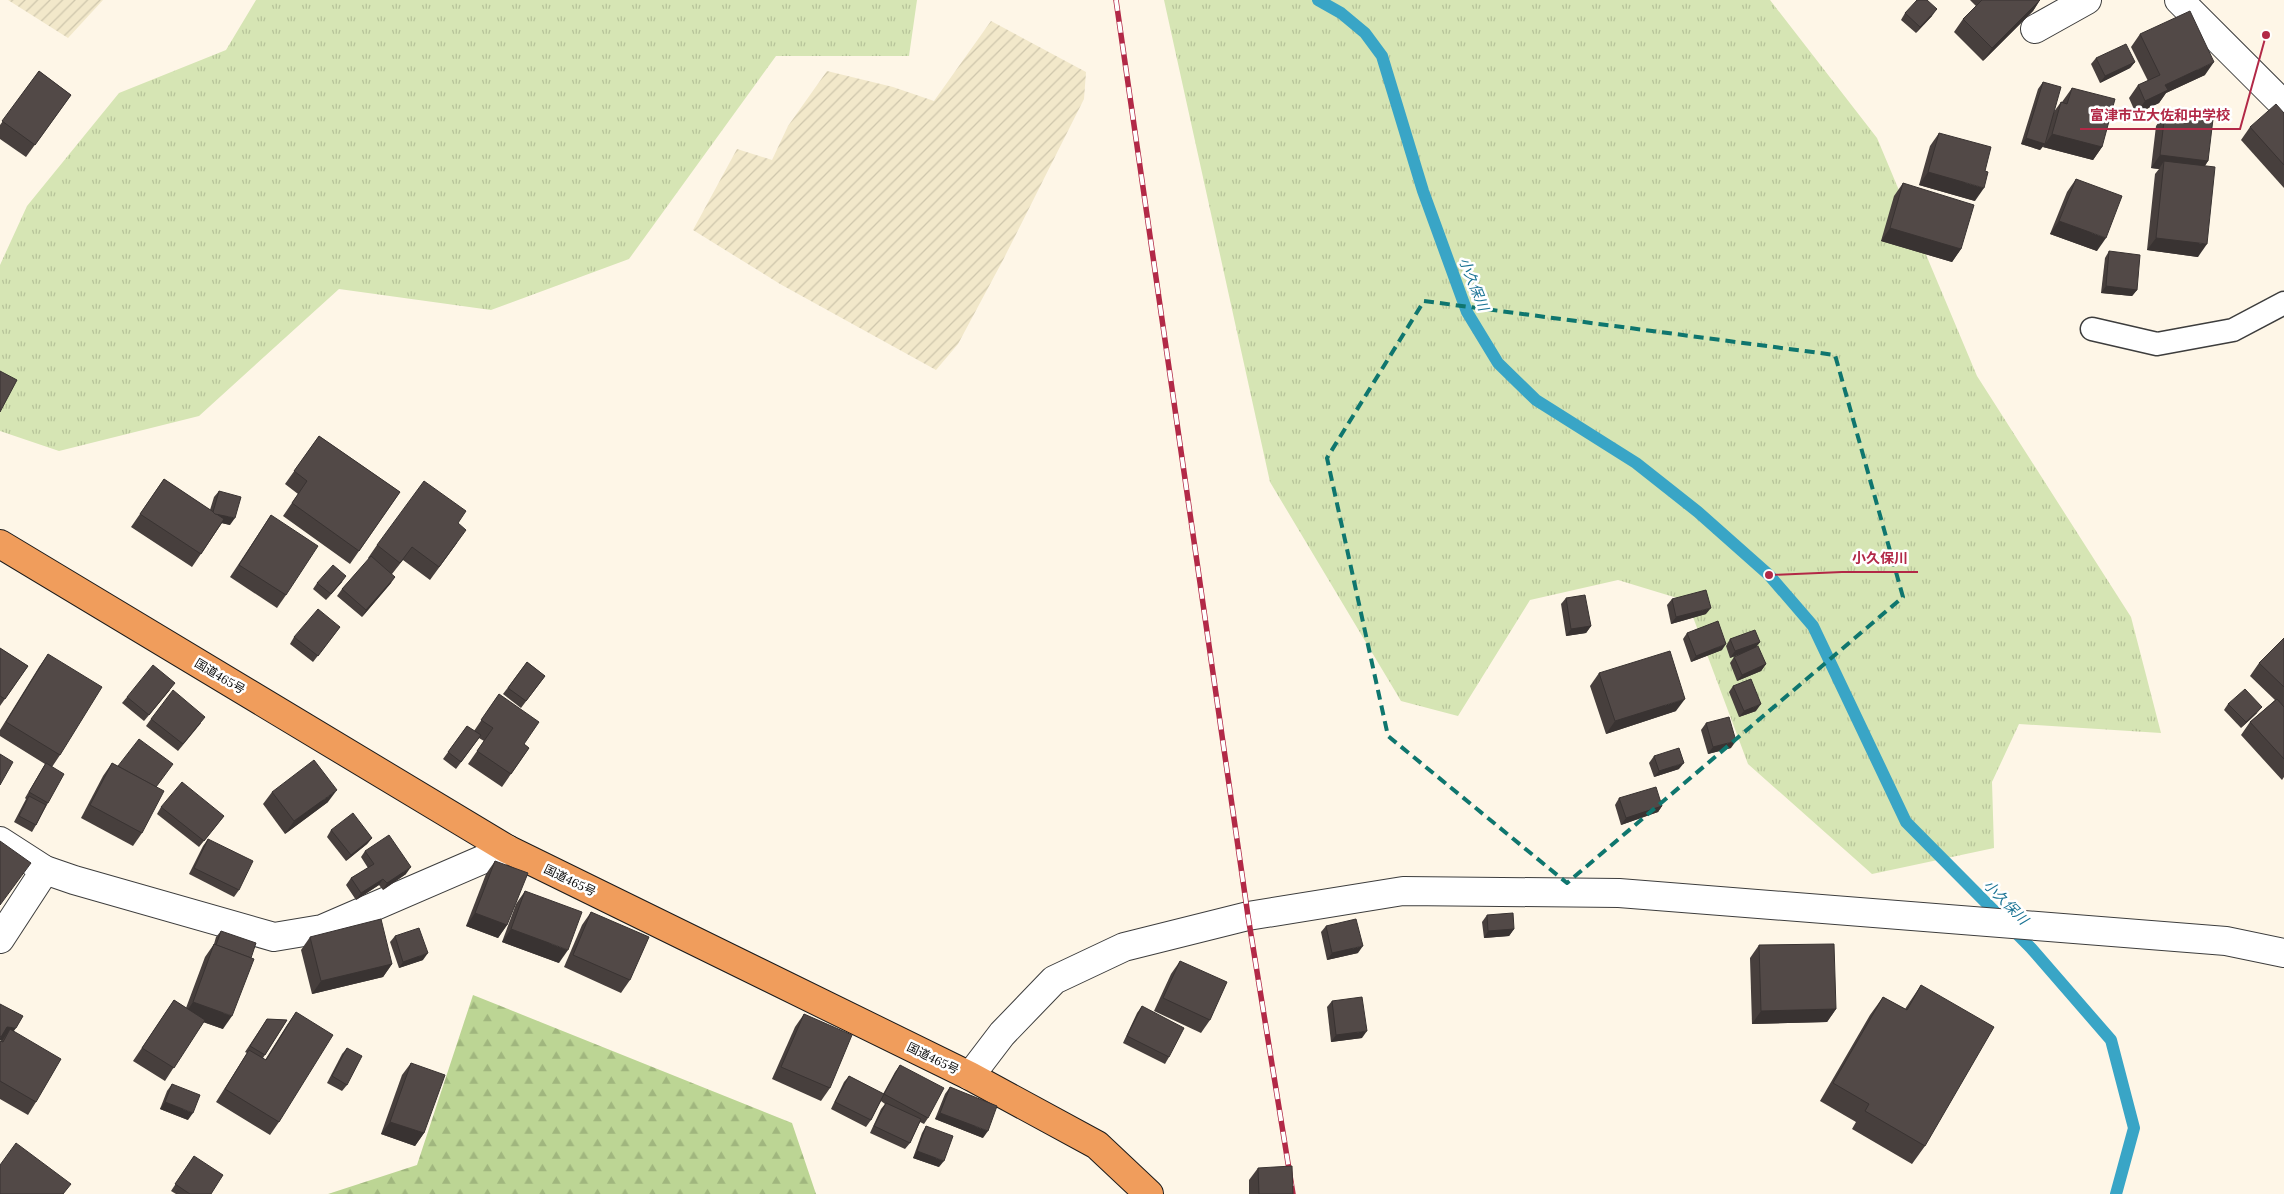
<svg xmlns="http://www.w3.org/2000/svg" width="2284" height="1194" font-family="Lora,'Noto Sans JP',serif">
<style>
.farmland{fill:url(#farmland-furrows)}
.grass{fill:url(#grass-tufts)}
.forest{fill:url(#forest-firs)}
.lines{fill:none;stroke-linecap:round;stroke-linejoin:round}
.stream{stroke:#39a5c6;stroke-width:12}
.service-casing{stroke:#3d3d3d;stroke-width:25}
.minor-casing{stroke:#3d3d3d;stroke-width:30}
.trunk-casing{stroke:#1b1b1b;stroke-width:30}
.service{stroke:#fff;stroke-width:22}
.minor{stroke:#fff;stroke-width:28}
.trunk{stroke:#f09d5c;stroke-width:28}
.rail-casing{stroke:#b22947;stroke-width:5.5}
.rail{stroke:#fff;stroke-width:4;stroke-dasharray:11;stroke-linecap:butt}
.wall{fill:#473f3d}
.shaded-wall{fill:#393332}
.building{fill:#524947;stroke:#393332}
.marked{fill:none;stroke:#0f766e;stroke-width:4;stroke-dasharray:10 6;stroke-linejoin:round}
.labels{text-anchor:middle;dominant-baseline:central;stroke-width:5;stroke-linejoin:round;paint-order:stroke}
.street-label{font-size:12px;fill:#0a0a0a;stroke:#fff}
.water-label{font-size:14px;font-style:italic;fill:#1a7394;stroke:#fff}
.leader{fill:none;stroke:#b22947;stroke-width:2}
.callout-dot{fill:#b22947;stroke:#fff;stroke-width:2}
.callout-label{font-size:14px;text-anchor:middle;font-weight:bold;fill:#b22947;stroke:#fff;stroke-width:5;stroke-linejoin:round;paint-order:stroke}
</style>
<defs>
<pattern id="farmland-furrows" width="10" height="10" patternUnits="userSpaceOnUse" patternTransform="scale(1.25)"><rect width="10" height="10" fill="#f2e8ca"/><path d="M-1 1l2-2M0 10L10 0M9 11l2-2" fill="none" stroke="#cec6ac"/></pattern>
<pattern id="grass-tufts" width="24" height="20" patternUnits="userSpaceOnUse" patternTransform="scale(1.25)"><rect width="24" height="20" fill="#d6e5b4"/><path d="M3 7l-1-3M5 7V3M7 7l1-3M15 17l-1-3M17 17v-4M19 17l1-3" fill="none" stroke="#b6c399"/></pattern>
<pattern id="forest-firs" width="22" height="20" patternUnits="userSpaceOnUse" patternTransform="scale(1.25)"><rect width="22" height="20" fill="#bcd594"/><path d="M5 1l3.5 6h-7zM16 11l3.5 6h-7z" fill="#a0b67e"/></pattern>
</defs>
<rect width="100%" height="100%" fill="#fef6e7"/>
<!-- farmland -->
<g class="farmland">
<polygon points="8,0 103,0 68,38"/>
<polygon points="991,21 1086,72 1084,99 1003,260 958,344 936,370 780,284 693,230 737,149 772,160 788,126 827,71 893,87 934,101"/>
</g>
<!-- grass -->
<g class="grass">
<polygon points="256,0 917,0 909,56 776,56 629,259 491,310 339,289 199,416 59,451 0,431 0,265 27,206 119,93 226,50"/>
<polygon points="1164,0 1770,0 1877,138 1977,376 2131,617 2161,733 2019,724 1992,782 1994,848 1872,874 1748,764 1687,601 1618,580 1530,600 1458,716 1401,701 1270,482"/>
</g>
<!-- forest -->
<polygon class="forest" points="473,995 792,1123 816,1194 328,1194 417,1165"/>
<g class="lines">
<!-- stream -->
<polyline class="stream" points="1318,0 1341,13 1365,33 1382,56 1423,191 1467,312 1498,363 1536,400 1636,463 1698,512 1769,575 1813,626 1906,822 2031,948 2111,1040 2134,1128 2116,1194"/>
<!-- service casing -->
<g class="service-casing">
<polyline id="service" points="2092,329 2157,344 2233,330 2284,303"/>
</g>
<!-- minor casing -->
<g class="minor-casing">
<g id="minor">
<polyline points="2179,0 2284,105"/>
<polyline points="2035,29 2087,0"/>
<polyline points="0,841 45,870 74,880 274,937 322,929 507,849"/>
<polyline points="0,939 45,870"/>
<polyline points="970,1076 1002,1034 1054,980 1124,947 1248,916 1403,891 1619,893 2226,941 2284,953"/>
</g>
</g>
<!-- trunk casing -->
<g class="trunk-casing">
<polyline id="trunk" points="0,544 507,849 970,1076 1097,1145 1149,1194"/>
</g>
<!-- service -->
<use href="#service" class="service"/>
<!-- minor -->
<use href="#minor" class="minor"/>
<!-- trunk -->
<use href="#trunk" class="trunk"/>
<!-- rail casing -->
<g class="rail-casing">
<polyline id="rail" points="1116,0 1248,916 1293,1194"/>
</g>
<!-- rail -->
<use href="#rail" class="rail"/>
</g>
<!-- wall -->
<g class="wall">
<polygon points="1970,0 2040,0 2033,11 1983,61 1954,32 1963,19 1976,6"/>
<polygon points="1905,13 1932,16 1916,33 1901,20"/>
<polygon points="2140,34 2205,75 2166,93 2159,103 2136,114 2129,98 2138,85 2148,81 2131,47"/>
<polygon points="2096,58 2135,62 2130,68 2100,83 2091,64"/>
<polygon points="39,71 71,95 26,157 0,139 0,125"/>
<polygon points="2043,82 2053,113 2061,102 2062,102 2072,88 2102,147 2093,160 2043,147 2044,145 2040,150 2021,144 2038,89"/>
<polygon points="2165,113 2208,161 2205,166 2198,257 2147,250 2155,174 2159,169 2151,168 2156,126"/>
<polygon points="2284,113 2284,188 2241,140 2250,127"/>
<polygon points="1939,133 1975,201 1919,185 1930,146"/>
<polygon points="2076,179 2097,251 2050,234 2067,192"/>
<polygon points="1903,183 1961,249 1952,262 1881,241 1894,196"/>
<polygon points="2109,251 2137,290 2132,296 2101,293 2105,258"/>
<polygon points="319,436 400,492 350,564 283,516 298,494 285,484"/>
<polygon points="164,479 210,510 214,497 219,491 230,525 222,523 192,567 131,527"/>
<polygon points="271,515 286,595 277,608 230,577"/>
<polygon points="458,523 457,543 430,580 403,560 392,574 391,583 362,617 337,596 342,589 369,559 368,558 377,545"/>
<polygon points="342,582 326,600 313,589 317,583"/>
<polygon points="1566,598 1591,626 1586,633 1566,636 1561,604"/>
<polygon points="1672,599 1706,614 1671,624 1667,605"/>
<polygon points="340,627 313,662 290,644 294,637"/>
<polygon points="1687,633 1722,650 1691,662 1683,639"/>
<polygon points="2284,638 2284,777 2282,780 2241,735 2250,722 2275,700 2250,676 2259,663"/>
<polygon points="1730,639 1760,642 1756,647 1766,664 1761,671 1737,681 1730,663 1734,657 1743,653 1730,658 1726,646"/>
<polygon points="0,648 28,666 0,706"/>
<polygon points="48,654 60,755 52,767 48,803 36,825 32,832 14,822 26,799 25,798 45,764 0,736 0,730 39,667"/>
<polygon points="527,662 545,676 521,708 503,694"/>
<polygon points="1599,673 1676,711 1606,734 1590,686"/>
<polygon points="1733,686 1756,711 1739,717 1729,692"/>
<polygon points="170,690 144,721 122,703 127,697"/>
<polygon points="499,694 524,744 529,748 502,787 468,764 484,741 479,738 456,769 443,759 467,726 474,731"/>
<polygon points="2228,704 2257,713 2241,728 2224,710"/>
<polygon points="151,719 201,723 178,751 146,726"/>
<polygon points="1706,723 1731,748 1708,754 1701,730"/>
<polygon points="1654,756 1679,769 1654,777 1649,763"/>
<polygon points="112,763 156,787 142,833 133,846 81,818 103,776"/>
<polygon points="272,792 328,802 285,834 263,804"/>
<polygon points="1619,798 1662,806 1658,812 1621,825 1615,805"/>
<polygon points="161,807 224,816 199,847 157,814"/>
<polygon points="331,830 372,838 367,844 346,861 327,837"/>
<polygon points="208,839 239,890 234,897 189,874 203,846"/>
<polygon points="365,851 406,874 383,890 379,885 356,900 346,885 351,878 368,868 361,857"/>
<polygon points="495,861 507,925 498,938 466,926 486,874"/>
<polygon points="525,891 559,963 502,942 516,904"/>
<polygon points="591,912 630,980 621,993 564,967 582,925"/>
<polygon points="1487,915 1514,929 1509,936 1484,938 1482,922"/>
<polygon points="1326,926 1358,953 1327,960 1321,932"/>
<polygon points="221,931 223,1029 203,1022 165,1081 133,1061 174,1000 186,1008 205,957 214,944 216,937"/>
<polygon points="395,936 423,960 399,968 390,942"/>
<polygon points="310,937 392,964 383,977 312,994 301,950"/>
<polygon points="1759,945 1836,1009 1827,1022 1752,1024 1750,958"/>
<polygon points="1180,961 1210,1020 1201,1033 1154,1011 1171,974"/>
<polygon points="1921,985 1925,1146 1912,1164 1852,1129 1856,1122 1820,1101 1870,1015 1883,997 1905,1009"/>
<polygon points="1332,1001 1362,1038 1331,1042 1327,1007"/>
<polygon points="0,1004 14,1032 36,1102 28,1115 0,1099 0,1041 2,1041 0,1040"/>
<polygon points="1142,1006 1169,1057 1165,1064 1123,1043 1137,1013"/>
<polygon points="296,1012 279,1122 270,1135 216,1102 247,1053 245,1052 267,1019 287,1020 263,1058 265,1060 287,1025"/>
<polygon points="804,1014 830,1088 821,1101 772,1079 795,1027"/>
<polygon points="347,1048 347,1085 342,1091 327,1083 342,1054"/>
<polygon points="411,1063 424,1133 415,1146 381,1134 402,1075"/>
<polygon points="900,1065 928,1118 924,1124 920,1122 910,1143 905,1149 870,1133 881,1109 885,1104 881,1101 871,1120 866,1127 831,1109 844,1082 849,1076 883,1094 895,1072"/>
<polygon points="172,1084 188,1120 160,1109 167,1091"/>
<polygon points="950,1087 983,1138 935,1119 945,1094"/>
<polygon points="926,1126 939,1167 913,1158 922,1133"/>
<polygon points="194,1156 211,1194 176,1194 171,1191"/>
<polygon points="1258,1168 1293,1194 1249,1194 1249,1180"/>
</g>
<!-- shaded-wall -->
<g class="shaded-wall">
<polygon points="2040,0 2033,11 1983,61 1992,48"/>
<polygon points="1937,9 1932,16 1916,33 1920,27"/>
<polygon points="2135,62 2130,68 2100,83 2105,76"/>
<polygon points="2214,62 2205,75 2166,93 2159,103 2136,114 2145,101 2165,85"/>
<polygon points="2052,134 2102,147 2093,160 2043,147"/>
<polygon points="2026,138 2045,144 2040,150 2021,144"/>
<polygon points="2160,155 2208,161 2199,173 2164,161 2159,169 2151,168"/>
<polygon points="1928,172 1984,188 1975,201 1919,185"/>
<polygon points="2059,221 2106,238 2097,251 2050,234"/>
<polygon points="1890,228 1961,249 1952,262 1881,241"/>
<polygon points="2156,238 2207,244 2198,257 2147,250"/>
<polygon points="2106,286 2137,290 2132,296 2101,293"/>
<polygon points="212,513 235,518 230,525 208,520"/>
<polygon points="346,576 342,582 326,600"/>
<polygon points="395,577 391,583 362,617 366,610"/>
<polygon points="1711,608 1706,614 1671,624 1676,617"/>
<polygon points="1591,626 1586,633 1566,636 1571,629"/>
<polygon points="1760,642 1755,648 1730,658 1735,651"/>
<polygon points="1726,644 1722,650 1691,662 1696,656"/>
<polygon points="1766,664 1761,671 1737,681 1742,675"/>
<polygon points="1685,699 1676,711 1606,734 1615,721"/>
<polygon points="1761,704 1756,711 1739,717 1744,711"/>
<polygon points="2262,707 2257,713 2241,728 2246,722"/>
<polygon points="1736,741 1731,748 1708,754 1713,747"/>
<polygon points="1684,763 1679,769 1654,777 1659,771"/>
<polygon points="337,790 328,802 285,834 294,821"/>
<polygon points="1662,806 1658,812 1621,825 1626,818"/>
<polygon points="372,838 367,844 346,861 351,855"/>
<polygon points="411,867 406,874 383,890 387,883"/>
<polygon points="383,879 379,885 356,900 361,893"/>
<polygon points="475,913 507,925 498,938 466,926"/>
<polygon points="511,929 568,950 559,963 502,942"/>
<polygon points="1514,929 1509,936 1484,938 1488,931"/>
<polygon points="1363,946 1358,953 1327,960 1332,953"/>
<polygon points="428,953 423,960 399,968 403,962"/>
<polygon points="392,964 383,977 312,994 321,981"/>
<polygon points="193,1002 232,1016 223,1029 184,1015"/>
<polygon points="1836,1009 1827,1022 1752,1024 1761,1011"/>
<polygon points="7,1027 16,1028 7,1041 10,1029 2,1041 0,1040 0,1038"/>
<polygon points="1367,1031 1362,1038 1331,1042 1336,1035"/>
<polygon points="165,1102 193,1113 188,1120 160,1109"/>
<polygon points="940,1113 988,1131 983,1138 935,1119"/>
<polygon points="390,1122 424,1133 415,1146 381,1134"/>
<polygon points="917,1151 944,1161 939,1167 913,1158"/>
</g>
<!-- building -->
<g class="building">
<polygon points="1917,0 1927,0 1937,9 1920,27 1905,13"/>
<polygon points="1982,0 2040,0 1992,48 1963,19"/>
<polygon points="2190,11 2214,62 2165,85 2168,90 2145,101 2138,85 2160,75 2140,34"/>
<polygon points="2126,44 2135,62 2105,76 2096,58"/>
<polygon points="39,71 71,95 35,145 2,121"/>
<polygon points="2043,82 2061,87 2045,144 2026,138"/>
<polygon points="2072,88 2115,99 2102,147 2052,134 2061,102 2067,104"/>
<polygon points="2276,104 2284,113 2284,165 2250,127"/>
<polygon points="2165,113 2213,119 2208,161 2160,155"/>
<polygon points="1939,133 1991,147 1985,171 1988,172 1984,188 1928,172"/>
<polygon points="2164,161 2215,167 2207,244 2156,238"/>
<polygon points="2076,179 2122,196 2106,238 2059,221"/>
<polygon points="1903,183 1974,205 1961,249 1890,228"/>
<polygon points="2109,251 2140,255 2137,290 2106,286"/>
<polygon points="0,371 17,380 0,412"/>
<polygon points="319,436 400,492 359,551 292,503 307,481 294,471"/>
<polygon points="164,479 224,519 201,554 140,514"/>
<polygon points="424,481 466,511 458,523 466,530 439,567 412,547 400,563 377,545"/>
<polygon points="219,491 241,497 235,518 215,514 213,512"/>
<polygon points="271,515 318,546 286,595 239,565"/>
<polygon points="371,556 395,577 366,610 342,589"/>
<polygon points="333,565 346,576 331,594 317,583"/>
<polygon points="1706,590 1711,608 1676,617 1672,599"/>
<polygon points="1585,595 1591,626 1571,629 1566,598"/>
<polygon points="318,609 340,627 318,656 294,637"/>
<polygon points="1718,621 1726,644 1696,656 1687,633"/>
<polygon points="1755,630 1760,642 1735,651 1730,639"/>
<polygon points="2284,638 2284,687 2259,663"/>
<polygon points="1758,646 1766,664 1742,675 1734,657"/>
<polygon points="0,648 28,666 5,699 0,696"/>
<polygon points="1670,651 1685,699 1615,721 1599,673"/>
<polygon points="48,654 102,687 60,755 6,722"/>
<polygon points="527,662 545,676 526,701 508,688"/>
<polygon points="153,665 175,683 149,715 127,697"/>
<polygon points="1751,679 1761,704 1744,711 1733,686"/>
<polygon points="2245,689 2262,707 2246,722 2228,704"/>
<polygon points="173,690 205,717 183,744 151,719"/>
<polygon points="499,694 539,722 524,744 529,748 511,774 477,751 493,728 481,720"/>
<polygon points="2277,699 2284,707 2284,759 2250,722"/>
<polygon points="1729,717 1736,741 1713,747 1706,723"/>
<polygon points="467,726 481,735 461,762 448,752"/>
<polygon points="139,739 173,764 156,787 118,766"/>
<polygon points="1679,748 1684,763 1659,771 1654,756"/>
<polygon points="0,754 13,762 0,785"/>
<polygon points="314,760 337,790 294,821 272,792"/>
<polygon points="46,763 64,774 48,803 29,792"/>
<polygon points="112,763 164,791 142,833 90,805"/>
<polygon points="182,782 224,816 204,841 161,807"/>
<polygon points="1656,787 1662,806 1626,818 1619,798"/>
<polygon points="29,796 46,805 36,825 19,816"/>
<polygon points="353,813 372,838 351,855 331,830"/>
<polygon points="389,835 411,867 387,883 383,879 361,893 351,878 374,864 365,851"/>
<polygon points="208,839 253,861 239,890 194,868"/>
<polygon points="0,841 31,863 0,905"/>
<polygon points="495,861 528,873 507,925 475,913"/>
<polygon points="525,891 582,912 568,950 511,929"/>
<polygon points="591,912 649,937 630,980 573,955"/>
<polygon points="1513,913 1514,929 1488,931 1487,915"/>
<polygon points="381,919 392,964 321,981 310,937"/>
<polygon points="1356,919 1363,946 1332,953 1326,926"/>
<polygon points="419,928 428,953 403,962 395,936"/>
<polygon points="221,931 256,943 251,958 216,945"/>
<polygon points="214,944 254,959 232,1016 193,1002"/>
<polygon points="1834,944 1836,1009 1761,1011 1759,945"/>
<polygon points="1180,961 1227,982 1210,1020 1163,998"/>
<polygon points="1921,985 1994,1027 1925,1146 1865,1111 1869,1104 1833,1083 1883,997 1907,1010"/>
<polygon points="1362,997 1367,1031 1336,1035 1332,1001"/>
<polygon points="174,1000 205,1020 174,1068 142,1048"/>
<polygon points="0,1004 23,1016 16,1028 7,1027 1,1037 0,1036"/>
<polygon points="1142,1006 1184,1028 1169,1057 1127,1036"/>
<polygon points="296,1012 333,1035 279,1122 225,1089 249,1050 266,1060"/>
<polygon points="804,1014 852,1035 830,1088 781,1067"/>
<polygon points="267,1019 287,1020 265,1055 250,1046"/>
<polygon points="10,1029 61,1059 36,1102 0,1081 0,1041 3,1042"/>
<polygon points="347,1048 362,1056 347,1085 332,1076"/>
<polygon points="411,1063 445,1075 424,1133 390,1122"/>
<polygon points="900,1065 944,1088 928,1118 884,1094 871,1120 835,1102 849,1076 884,1094"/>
<polygon points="172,1084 200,1095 193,1113 165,1102"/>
<polygon points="950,1087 997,1106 988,1131 940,1113"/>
<polygon points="886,1103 921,1119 910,1143 874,1126"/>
<polygon points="926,1126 953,1136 944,1161 917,1151"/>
<polygon points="16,1143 71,1184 63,1194 0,1194 0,1165"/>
<polygon points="194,1156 223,1175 211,1194 190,1194 175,1184"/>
<polygon points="1292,1166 1293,1194 1259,1194 1258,1168"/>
</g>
<!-- marked area -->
<path class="marked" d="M 1424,301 L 1835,355 L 1903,597 L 1567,883 L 1388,736 L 1327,458 Z"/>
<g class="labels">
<!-- street labels -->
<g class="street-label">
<text transform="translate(220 676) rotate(31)">国道465号</text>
<text transform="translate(570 880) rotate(26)">国道465号</text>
<text transform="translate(933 1058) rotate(26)">国道465号</text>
</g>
<!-- water labels -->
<g class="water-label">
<text transform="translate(1474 284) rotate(68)">小久保川</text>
<text transform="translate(2006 902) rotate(45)">小久保川</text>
</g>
</g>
<!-- callouts -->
<path class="leader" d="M2266 35L2240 129H2080M1769 575L1842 572H1918"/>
<g class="callout-dot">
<circle cx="2266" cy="35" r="5"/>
<circle cx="1769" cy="575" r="5"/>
</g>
<g class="callout-label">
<text x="2160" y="120">富津市立大佐和中学校</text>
<text x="1880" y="563">小久保川</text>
</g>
</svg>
